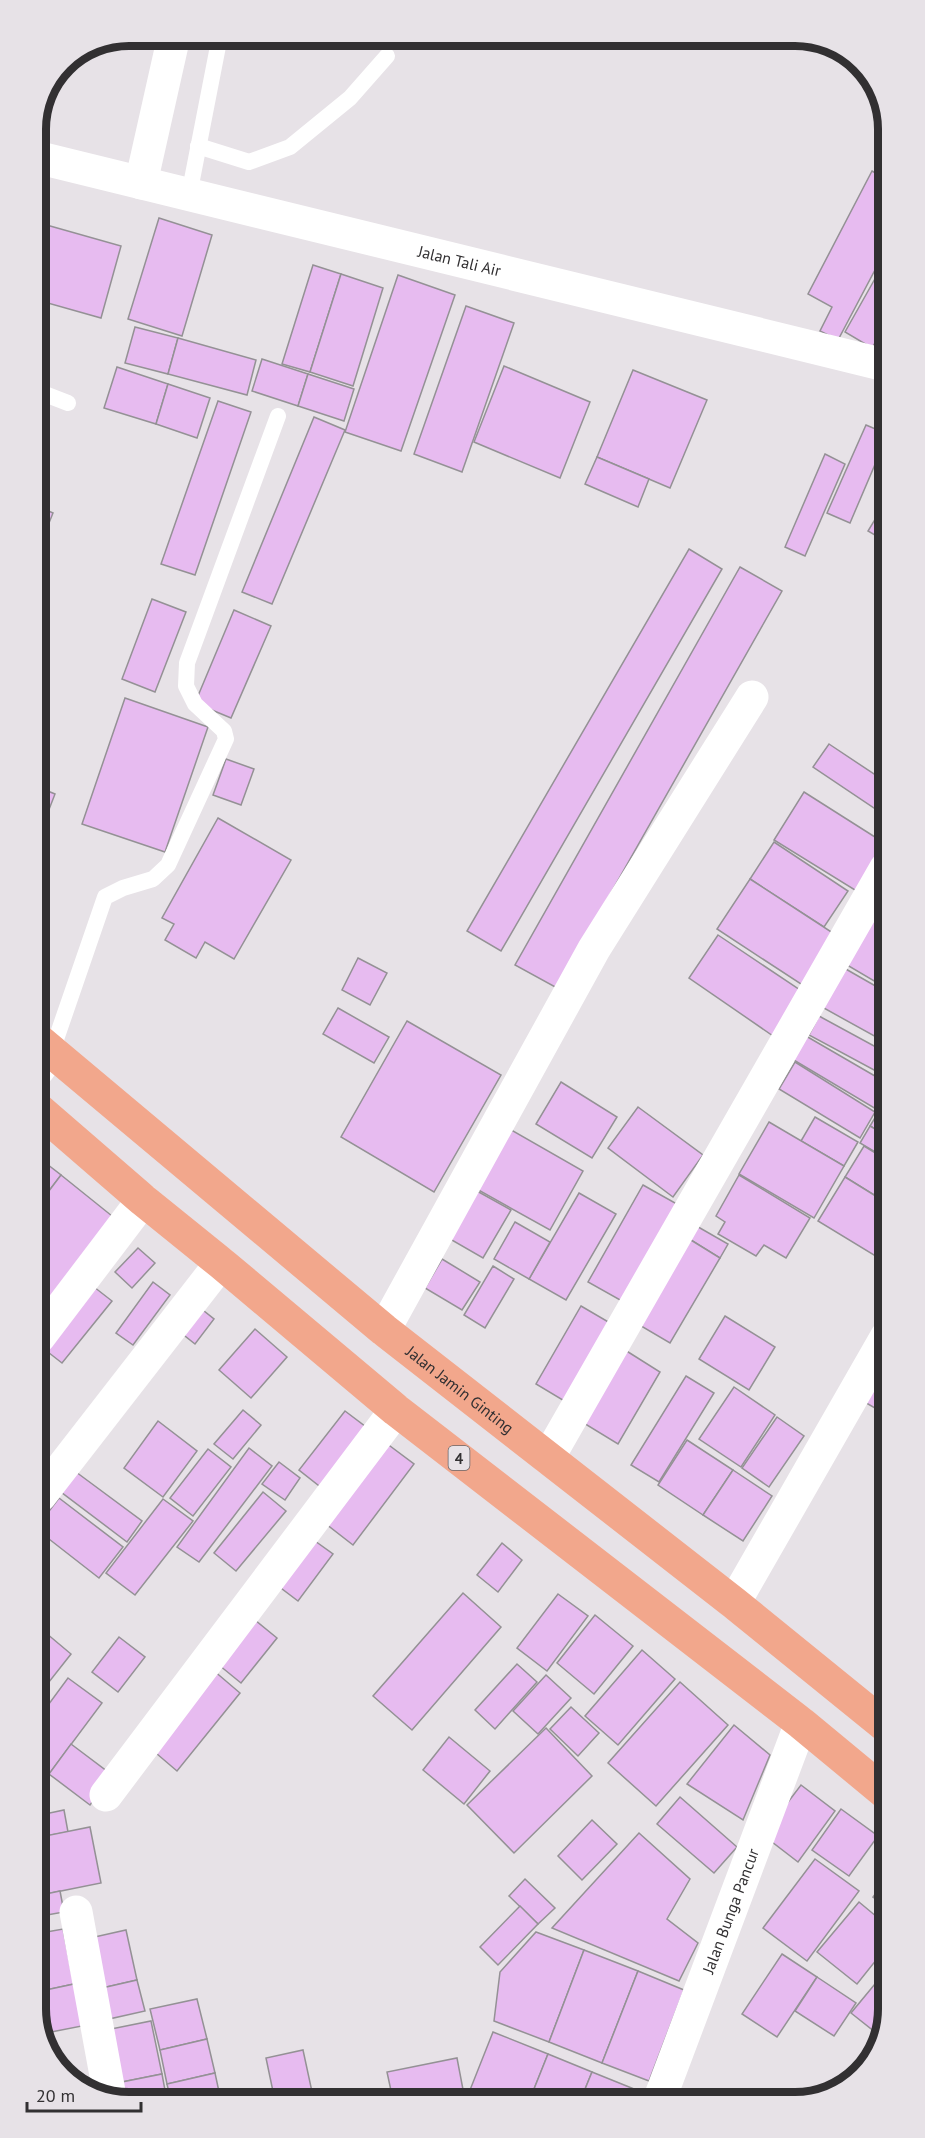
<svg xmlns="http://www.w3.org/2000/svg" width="925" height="2138" font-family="'PT Sans',sans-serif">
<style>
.building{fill:#e7bbf0;stroke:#949195;stroke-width:1.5}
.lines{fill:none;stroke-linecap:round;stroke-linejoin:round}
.service{stroke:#fff;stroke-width:16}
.minor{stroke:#fff;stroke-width:33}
.trunk{stroke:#f2a78c;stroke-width:33}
.labels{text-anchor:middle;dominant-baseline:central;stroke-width:6;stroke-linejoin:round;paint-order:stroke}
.shield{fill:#e7e2e7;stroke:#686568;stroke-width:1.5}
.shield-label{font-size:15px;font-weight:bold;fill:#323032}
.street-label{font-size:16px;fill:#323032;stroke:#e7e2e7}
.rim{fill:none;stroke:#323032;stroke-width:8}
</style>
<rect width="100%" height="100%" fill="#e7e2e7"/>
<!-- building -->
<g class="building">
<polygon points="872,171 884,178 885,251 838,340 820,331 832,307 808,294"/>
<polygon points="159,218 212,235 182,336 128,319"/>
<polygon points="36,222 121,246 101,318 37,300"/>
<polygon points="885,261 885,325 872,348 845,332"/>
<polygon points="313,265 341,274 310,372 282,364"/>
<polygon points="341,274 383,288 353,386 310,372"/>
<polygon points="398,275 455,295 401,451 345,432"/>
<polygon points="466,306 514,323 462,472 414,454"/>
<polygon points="135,327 178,338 168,374 125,363"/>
<polygon points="178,338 256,360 247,395 168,374"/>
<polygon points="262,359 308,374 298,406 252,391"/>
<polygon points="504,366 590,402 560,478 474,442"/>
<polygon points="117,367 168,384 156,424 104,408"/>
<polygon points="633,370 707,400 670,488 597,457"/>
<polygon points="308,374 354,389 344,421 298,406"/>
<polygon points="168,384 210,398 197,438 156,424"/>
<polygon points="218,401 251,412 195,575 161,564"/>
<polygon points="314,417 345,430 272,604 242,592"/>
<polygon points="866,425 885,433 885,441 850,523 827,513"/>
<polygon points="825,454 845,464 805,556 785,547"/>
<polygon points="597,457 649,479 638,507 585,484"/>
<polygon points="885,503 885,541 868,531"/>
<polygon points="37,506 53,513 37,553"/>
<polygon points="689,549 722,569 501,951 467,931"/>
<polygon points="740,567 782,591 557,988 515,965"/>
<polygon points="152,599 186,612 155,692 122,679"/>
<polygon points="234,610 271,626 231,718 195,703"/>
<polygon points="125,698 208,727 165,852 82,824"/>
<polygon points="829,744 886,782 886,816 813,767"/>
<polygon points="226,759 254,769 241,805 213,795"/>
<polygon points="38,787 55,794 38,838"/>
<polygon points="804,792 886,844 886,857 863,895 774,840"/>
<polygon points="218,818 291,860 234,959 205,942 196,958 165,940 174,924 162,918"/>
<polygon points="774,842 848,891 824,927 750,879"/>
<polygon points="750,879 836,935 804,986 717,929"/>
<polygon points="886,897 886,988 847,965"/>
<polygon points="718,935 806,994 776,1038 689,978"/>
<polygon points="358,958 387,973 370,1005 342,990"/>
<polygon points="844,968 886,992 887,1043 822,1007"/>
<polygon points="338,1008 389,1037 374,1063 323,1034"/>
<polygon points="819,1016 887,1053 887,1077 809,1035"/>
<polygon points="407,1021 501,1075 434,1192 341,1137"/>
<polygon points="806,1036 887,1083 887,1091 876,1109 792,1059"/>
<polygon points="795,1062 875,1112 860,1138 779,1089"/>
<polygon points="561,1082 617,1117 592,1158 536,1124"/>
<polygon points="887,1098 887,1136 870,1126"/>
<polygon points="638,1107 703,1155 673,1197 608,1148"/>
<polygon points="815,1117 858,1142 844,1166 801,1141"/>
<polygon points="769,1122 844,1166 814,1218 739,1174"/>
<polygon points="870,1126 887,1136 887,1159 860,1143"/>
<polygon points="506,1127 583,1171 550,1230 473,1187"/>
<polygon points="864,1146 887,1160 887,1203 845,1177"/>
<polygon points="43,1161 61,1175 39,1204 39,1167"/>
<polygon points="61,1175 117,1220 54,1300 39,1289 39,1204"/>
<polygon points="739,1175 810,1218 786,1258 764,1245 756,1256 718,1234 725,1222 716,1216"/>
<polygon points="845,1177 887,1203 887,1263 818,1221"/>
<polygon points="643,1185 684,1208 629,1305 588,1282"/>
<polygon points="477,1191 511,1210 483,1258 450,1239"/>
<polygon points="579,1193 616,1214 566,1300 529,1279"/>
<polygon points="515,1222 550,1242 529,1279 494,1259"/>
<polygon points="693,1224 728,1244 720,1258 686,1237"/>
<polygon points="686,1237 720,1258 670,1343 636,1323"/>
<polygon points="138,1248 155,1263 132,1288 115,1272"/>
<polygon points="442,1259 480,1282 462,1310 425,1288"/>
<polygon points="493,1266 514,1279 485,1328 464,1315"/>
<polygon points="153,1282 170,1295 133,1345 116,1333"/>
<polygon points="94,1287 112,1301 62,1363 44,1349"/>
<polygon points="581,1306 617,1327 571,1405 536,1384"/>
<polygon points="199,1307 214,1319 195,1344 180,1332"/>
<polygon points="725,1316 775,1347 749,1390 699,1359"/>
<polygon points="255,1329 287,1357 251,1398 219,1370"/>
<polygon points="625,1350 660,1372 618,1444 582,1422"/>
<polygon points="887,1361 887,1415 861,1400"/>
<polygon points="686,1376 714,1393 659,1482 631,1465"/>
<polygon points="734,1387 775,1415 741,1467 699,1439"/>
<polygon points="243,1410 261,1425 233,1459 214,1444"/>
<polygon points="345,1411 370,1430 323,1489 299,1470"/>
<polygon points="777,1417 804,1436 769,1487 742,1468"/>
<polygon points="158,1421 197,1451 163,1497 124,1468"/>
<polygon points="378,1437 414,1464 353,1545 317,1517"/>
<polygon points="687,1440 733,1470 703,1515 658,1485"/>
<polygon points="249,1448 272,1466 199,1562 177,1547"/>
<polygon points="208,1449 231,1467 193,1516 170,1498"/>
<polygon points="279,1462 300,1478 285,1500 262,1484"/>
<polygon points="733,1470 772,1496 743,1541 703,1515"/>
<polygon points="76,1472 142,1521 127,1542 61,1492"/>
<polygon points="263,1492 286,1511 236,1571 214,1553"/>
<polygon points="59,1498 123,1547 99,1578 40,1532 40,1523"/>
<polygon points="163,1499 193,1521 135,1595 106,1573"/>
<polygon points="308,1536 333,1554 298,1601 273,1582"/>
<polygon points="502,1543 522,1560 498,1592 477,1575"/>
<polygon points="463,1593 501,1627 412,1730 373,1696"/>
<polygon points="558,1594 588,1616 547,1671 517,1648"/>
<polygon points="595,1615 633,1646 594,1694 557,1663"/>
<polygon points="250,1616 277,1638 241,1683 214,1661"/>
<polygon points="40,1628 71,1654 49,1682 40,1674"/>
<polygon points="119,1637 145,1657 118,1692 92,1672"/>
<polygon points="642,1650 675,1679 618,1745 585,1716"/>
<polygon points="517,1664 537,1682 495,1729 475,1710"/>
<polygon points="213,1670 240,1693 177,1771 150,1748"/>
<polygon points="546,1675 571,1698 538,1734 513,1711"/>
<polygon points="68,1678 102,1703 40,1786 40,1716"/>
<polygon points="680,1682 728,1725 656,1806 608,1763"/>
<polygon points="571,1707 599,1733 578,1756 550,1729"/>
<polygon points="734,1725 770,1755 743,1820 687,1784"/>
<polygon points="546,1728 592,1776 514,1853 467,1805"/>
<polygon points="449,1737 490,1771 464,1804 423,1770"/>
<polygon points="71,1744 112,1775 90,1805 49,1774"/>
<polygon points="801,1785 835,1811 798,1862 763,1835"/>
<polygon points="680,1797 737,1847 714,1873 657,1824"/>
<polygon points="841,1809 878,1836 849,1876 812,1850"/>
<polygon points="64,1810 68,1832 40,1837 40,1815"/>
<polygon points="592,1820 617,1844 582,1880 558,1856"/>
<polygon points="90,1827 101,1883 41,1895 40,1837"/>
<polygon points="639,1833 690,1879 667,1919 698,1943 679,1981 552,1928"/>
<polygon points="815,1859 859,1891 807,1961 763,1928"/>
<polygon points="889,1875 889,1909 873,1897"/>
<polygon points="525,1879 555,1908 538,1924 509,1896"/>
<polygon points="60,1891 64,1912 41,1916 41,1895"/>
<polygon points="859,1902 889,1927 889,1944 857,1984 817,1952"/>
<polygon points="520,1906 538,1924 498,1965 480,1947"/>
<polygon points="63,1929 74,1984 41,1991 41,1933"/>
<polygon points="126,1930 137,1980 102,1988 90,1938"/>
<polygon points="536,1932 584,1950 549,2042 494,2021 500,1972"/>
<polygon points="584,1950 638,1971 602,2063 549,2042"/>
<polygon points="782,1954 817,1977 777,2037 742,2014"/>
<polygon points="889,1967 889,2009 880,2036 851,2013"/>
<polygon points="638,1971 684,1990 649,2081 602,2063"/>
<polygon points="817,1977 856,2003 834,2036 795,2011"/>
<polygon points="137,1980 145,2011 109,2019 102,1988"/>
<polygon points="74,1984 82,2026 41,2034 41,1991"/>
<polygon points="197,1999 207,2039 160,2050 150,2009"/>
<polygon points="151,2021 162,2074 112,2084 101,2031"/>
<polygon points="493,2032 548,2054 530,2099 477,2099 468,2095"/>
<polygon points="207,2039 215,2073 167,2084 160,2050"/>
<polygon points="303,2050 314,2101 275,2101 266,2058"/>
<polygon points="548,2054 592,2072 581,2099 530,2099"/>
<polygon points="457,2058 465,2100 393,2100 387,2072"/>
<polygon points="592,2072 639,2091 637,2098 581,2099"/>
<polygon points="215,2073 221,2101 171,2101 167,2084"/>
<polygon points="162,2074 167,2101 123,2102 112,2084"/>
</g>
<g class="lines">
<!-- service -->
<g class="service">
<polyline points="198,146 249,162 290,147 350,98 387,56"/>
<polyline points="189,195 220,36"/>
<polyline points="37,391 68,403"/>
<polyline points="52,1051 105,897 123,888 153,879 168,865 226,739 224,731 195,704 186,686 187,663 278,416"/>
</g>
<!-- minor -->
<g class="minor">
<path id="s1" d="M 36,157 L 885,365"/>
<polyline points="141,183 174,36"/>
<polyline points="38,1070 52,1051"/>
<polyline points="384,1330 594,949 752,697"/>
<polyline points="39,1337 143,1200"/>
<polyline points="548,1458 886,868"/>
<polyline points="40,1496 221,1263"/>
<polyline points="734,1603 887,1336"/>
<polyline points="106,1795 396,1410"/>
<polyline points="76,1912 110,2097"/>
<path id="s2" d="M 660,2098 L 801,1723"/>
</g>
<!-- trunk -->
<g class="trunk">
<path id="s3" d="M 38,1040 L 384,1330 L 734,1603 L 888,1728"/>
<polyline points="39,1110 143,1200 221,1263 396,1410 801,1723 888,1795"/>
</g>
</g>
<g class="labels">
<!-- shield labels -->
<rect class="shield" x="448.5" y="1446" width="21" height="24" rx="4.5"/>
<g class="shield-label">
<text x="459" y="1458">4</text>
</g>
<!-- street labels -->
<g class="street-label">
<text stroke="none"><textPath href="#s1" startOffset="436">Jalan Tali Air</textPath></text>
<text stroke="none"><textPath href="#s3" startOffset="548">Jalan Jamin Ginting</textPath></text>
<text stroke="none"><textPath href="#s2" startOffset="200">Jalan Bunga Pancur</textPath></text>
</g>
</g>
<!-- crop -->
<path d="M0 0H925V2138H0ZM129 46H795A83 83 0 0 1 878 129V2009A83 83 0 0 1 795 2092H129A83 83 0 0 1 46 2009V129A83 83 0 0 1 129 46Z" fill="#e7e2e7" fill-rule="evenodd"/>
<path class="rim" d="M129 46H795A83 83 0 0 1 878 129V2009A83 83 0 0 1 795 2092H129A83 83 0 0 1 46 2009V129A83 83 0 0 1 129 46Z"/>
<!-- scale -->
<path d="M27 2102v9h114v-9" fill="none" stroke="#323032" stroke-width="3"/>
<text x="36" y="2102" font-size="18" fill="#323032" stroke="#e7e2e7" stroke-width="4.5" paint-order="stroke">20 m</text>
</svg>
